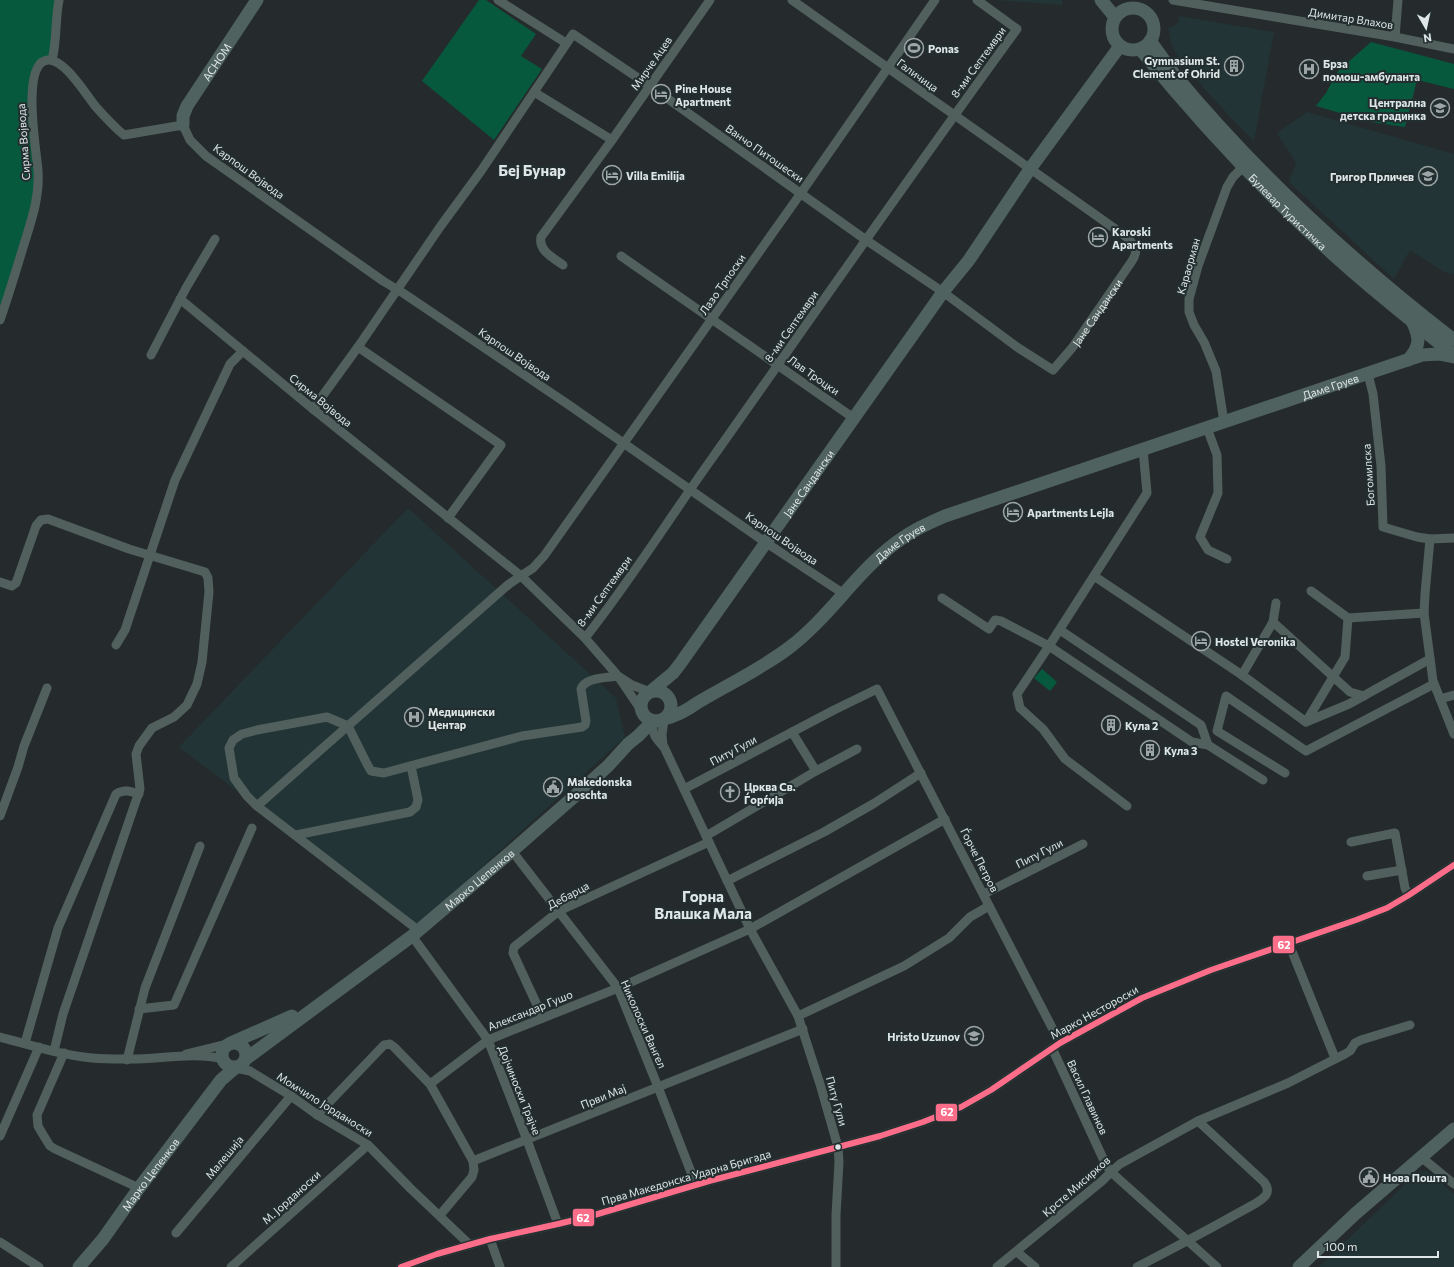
<svg xmlns="http://www.w3.org/2000/svg" width="1454" height="1267" font-family="Commissioner,sans-serif">
<style>
.built{fill:#223436}
.green{fill:#07593d}
.lines{fill:none;stroke-linecap:round;stroke-linejoin:round}
.street{stroke:#51605d;stroke-width:9}
.secondary{stroke:#4f6260;stroke-width:13}
.bus-1-casing{stroke:#222e2f;stroke-width:9}
.bus-1{stroke:#fb6d88;stroke-width:6}
.bus-dot{fill:#dfe6e7;stroke:#222e2f;stroke-width:1.5}
.labels{text-anchor:middle;dominant-baseline:central;stroke-width:4;stroke-linejoin:round;paint-order:stroke}
.street-label{font-size:11px;fill:#dfe6e7;stroke:#222e2f}
.poi-label{font-size:11px;font-weight:bold;fill:#dfe6e7;stroke:#222e2f;text-anchor:start}
.district-label{font-size:15px;font-weight:bold;fill:#dfe6e7;stroke:#222e2f}
.line-badge{stroke:#222e2f;stroke-width:1.5}
.badge-label{font-size:11px;text-anchor:middle;font-weight:bold;fill:#fff}
</style>
<rect width="100%" height="100%" fill="#252b2c"/>
<!-- built -->
<g class="built">
<polygon points="996,0 1062,0 1062,5"/>
<polygon points="1179,16 1274,32 1254,141 1234,121 1183,65 1171,44 1168,27 1172,27 1176,24 1179,21"/>
<polygon points="1307,112 1454,154 1454,274 1444,272 1410,250 1394,279 1289,182 1296,163 1277,133"/>
<polygon points="408,508 616,698 625,737 416,927 179,747"/>
<polygon points="1427,1171 1454,1194 1454,1267 1319,1267 1418,1172"/>
</g>
<!-- green -->
<g class="green">
<polygon points="0,0 59,0 55,50 35,72 38,186 0,320"/>
<polygon points="479,0 486,0 536,34 521,56 542,69 494,140 422,81"/>
<polygon points="1371,42 1454,64 1454,89 1417,80 1405,127 1371,122 1316,106 1326,93 1338,71"/>
<polygon points="1042,669 1057,682 1050,691 1034,678"/>
</g>
<g class="lines">
<!-- street -->
<g class="street">
<polyline points="498,0 566,43"/>
<polyline points="1173,0 1395,37 1454,49"/>
<polyline points="1395,37 1398,0"/>
<path d="M 52,60 C 57,41 55,20 59,0"/>
<polyline points="534,92 612,140"/>
<polyline points="621,256 855,419"/>
<path d="M 563,265 C 554,258 538,251 541,237 L 612,140 L 710,0"/>
<polyline points="180,299 313,409 521,576 585,638 618,676 641,710"/>
<path d="M 0,320 C 8,297 15,274 22,251 C 30,224 40,199 38,171 C 37,153 20,62 48,60 C 65,59 86,95 96,107 C 105,117 114,127 124,135 L 183,125 L 190,140 L 206,156 L 383,281 L 403,293 L 569,405 L 765,542 L 844,594"/>
<polyline points="358,347 501,445 448,518"/>
<polyline points="151,355 186,288 215,239"/>
<polyline points="1368,374 1373,394 1381,466 1383,527 1417,537 1430,539 1454,538"/>
<path id="s1" d="M 313,409 L 358,347 L 440,227 L 481,171 L 573,34 L 650,86 L 866,240 L 943,292 L 1017,347 L 1053,370 L 1072,348 L 1132,261 C 1139,250 1135,247 1128,238 L 792,0"/>
<polyline points="1224,422 1216,371 1204,342 1194,325 1189,312 1189,299 1198,266 1227,187 1233,177 1243,167"/>
<polyline points="1207,428 1217,455 1218,493 1200,537 1208,550 1227,559"/>
<polyline points="1143,449 1147,493 1049,646 1192,742 1208,745 1263,780"/>
<polyline points="1430,539 1425,594 1424,613 1433,681 1454,734"/>
<polyline points="1094,576 1242,675 1306,722 1349,704 1430,659"/>
<polyline points="0,582 12,586 16,583 36,526 41,520 48,519 129,549 205,572 208,578 209,592 202,662 197,684 187,705 174,717 152,728 139,746 136,754 140,789 63,1014 54,1051"/>
<polyline points="1311,591 1348,618 1424,613"/>
<polyline points="942,598 989,629 995,620 1001,621 1049,646 1017,694 1020,708 1043,729 1065,759 1127,806"/>
<polyline points="1273,622 1350,692 1364,696"/>
<polyline points="1060,630 1201,725 1208,745"/>
<path d="M 585,638 C 631,580 670,517 713,457 C 814,314 914,170 1017,29 L 977,0"/>
<polyline points="116,645 125,630 175,480 230,364 243,351"/>
<polyline points="1242,675 1273,622 1276,603"/>
<polyline points="1440,699 1454,695"/>
<path d="M 653,721 C 651,733 656,739 664,747 L 750,929 L 798,1016 L 820,1084 L 838,1147 L 839,1162 L 836,1215 L 836,1267"/>
<polyline points="1306,722 1345,657 1348,618"/>
<polyline points="792,732 816,771"/>
<polyline points="663,746 662,735 664,719"/>
<polyline points="1285,773 1217,731 1226,696 1306,751 1434,684"/>
<polyline points="684,789 834,710 877,689 1060,1043"/>
<path d="M 257,806 L 247,796 L 234,778 L 229,748 L 233,740 L 242,734 L 257,730 L 327,717 L 348,726 L 367,764 L 371,771 L 384,773 L 522,736 L 582,727 L 585,725 L 586,721 L 581,689 C 585,677 607,678 618,676 L 632,685 L 650,692"/>
<polyline points="0,816 18,767 24,746 47,688"/>
<polyline points="296,835 410,812 416,807 418,800 411,766"/>
<polyline points="706,836 816,771 857,749"/>
<polyline points="1351,842 1395,833 1405,888 1409,895"/>
<polyline points="512,851 618,988 658,1087 696,1185"/>
<polyline points="1367,876 1402,870"/>
<polyline points="727,881 824,832 873,804 921,773"/>
<polyline points="984,894 1083,844"/>
<polyline points="418,930 257,806 509,584 533,568 544,556 801,193 935,0"/>
<polyline points="412,936 488,1040 527,1140 558,1224"/>
<polyline points="1289,944 1335,1058"/>
<polyline points="139,1009 174,1005 252,828"/>
<polyline points="798,1016 904,966 949,938 970,917 989,906"/>
<polyline points="543,1018 513,953 514,947 559,911 709,842"/>
<path d="M 0,1037 C 30,1045 61,1055 92,1058 C 103,1059 114,1059 126,1059 C 156,1060 194,1051 223,1059"/>
<path d="M 25,1043 L 58,928 L 116,794 C 124,789 130,791 139,794"/>
<polyline points="1052,1048 1106,1165 1111,1172 1217,1267"/>
<polyline points="64,1053 37,1115 38,1126 42,1133 50,1146 55,1149 139,1188"/>
<polyline points="186,1054 231,1043"/>
<polyline points="127,1060 145,988 200,846"/>
<polyline points="235,1068 250,1071 291,1096 319,1116 368,1145 410,1188 470,1245"/>
<polyline points="430,1084 473,1161"/>
<polyline points="317,1115 384,1045 390,1044 394,1047 430,1084 488,1040 618,988 750,929 945,819"/>
<polyline points="0,1136 39,1047"/>
<polyline points="1421,1157 1454,1184"/>
<polyline points="440,1215 472,1177 474,1170 473,1161 803,1029"/>
<polyline points="176,1233 291,1096"/>
<polyline points="490,1239 500,1267"/>
<polyline points="0,1242 39,1267"/>
<polyline points="1017,1252 1035,1267"/>
<polyline points="231,1267 368,1145"/>
<polyline points="401,1267 437,1254 490,1239 558,1224 591,1216 709,1181 880,1136 923,1122 961,1107 991,1090 1060,1043 1142,998 1211,970 1356,920 1387,908 1409,895 1454,865"/>
<polyline points="997,1267 1102,1181 1111,1172 1120,1164 1198,1121 1288,1083 1345,1054 1350,1051 1355,1043 1361,1040 1410,1025"/>
<path d="M 1137,1267 C 1172,1249 1206,1231 1240,1212 C 1248,1207 1260,1203 1266,1195 C 1269,1190 1267,1186 1264,1182 L 1198,1121"/>
</g>
<!-- secondary -->
<g class="secondary">
<polyline points="1101,0 1115,17"/>
<circle cx="1133" cy="29" r="21"/>
<path d="M 1150,41 C 1159,52 1166,64 1175,75 C 1257,174 1353,262 1454,340"/>
<path id="s2" d="M 1140,49 C 1203,127 1272,200 1346,266 C 1381,297 1418,326 1454,355"/>
<path id="s3" d="M 183,125 L 183,116 L 187,106 L 257,0"/>
<path d="M 1408,360 C 1421,346 1420,337 1412,321"/>
<circle cx="656" cy="706" r="15"/>
<path id="s4" d="M 650,692 L 673,673 L 680,664 L 943,292 L 969,260 L 1030,169 L 1120,46"/>
<path id="s5" d="M 664,719 C 676,716 686,711 697,703 C 727,685 763,668 790,647 C 832,615 860,566 904,537 C 917,528 931,522 945,516 L 1422,355 L 1439,354 L 1454,357"/>
<circle cx="234" cy="1055" r="12"/>
<polyline points="231,1043 292,1016"/>
<path id="s6" d="M 247,1058 L 412,936 L 512,851 L 577,794 L 608,766 L 628,744 L 638,736 L 653,721"/>
<path id="s7" d="M 79,1267 L 103,1239 L 139,1188 L 221,1080 L 235,1068"/>
<polyline points="1299,1267 1355,1214 1454,1129"/>
</g>
<!-- bus-1 casing -->
<g class="bus-1-casing">
<polyline id="bus-1" points="401,1267 437,1254 490,1239 558,1224 591,1216 709,1181 880,1136 923,1122 961,1107 991,1090 1060,1043 1142,998 1211,970 1356,920 1387,908 1409,895 1454,865"/>
</g>
<!-- bus-1 -->
<use href="#bus-1" class="bus-1"/>
</g>
<!-- icons -->
<defs>
<g id="stadium-ring" transform="scale(1)"><circle r="9.5" fill="#222e2f" stroke="#9ea5a6" stroke-width="1.5"/><path d="M0-5a6.5 5 0 1 0 0 10a6.5 5 0 1 0 0-10ZM-3.5-1.8h7v3.6h-7Z" fill="#9ea5a6"/></g>
<g id="building-ring" transform="scale(1)"><circle r="9.5" fill="#222e2f" stroke="#9ea5a6" stroke-width="1.5"/><path d="M-4-6H4V6H1V3H-1V6H-4ZM-2.5-4.3h1.7v1.8h-1.7ZM.8-4.3h1.7v1.8H.8ZM-2.5-1h1.7V.8h-1.7ZM.8-1h1.7V.8H.8Z" fill="#9ea5a6"/></g>
<g id="hospital-ring" transform="scale(1)"><circle r="9.5" fill="#222e2f" stroke="#9ea5a6" stroke-width="1.5"/><path d="M-5-5h3v3.5h4V-5h3V5h-3V1.5h-4V5h-3Z" fill="#9ea5a6"/></g>
<g id="hotel-ring" transform="scale(1)"><circle r="9.5" fill="#222e2f" stroke="#9ea5a6" stroke-width="1.5"/><path d="M-6-4.5h1.5V1H6V5H4.5V3h-9V5H-6ZM-4 0a1.8 1.8 0 1 1 3.6 0ZM.5 0V-2.5h3Q6-2.5 6 0Z" fill="#9ea5a6"/></g>
<g id="school-ring" transform="scale(1)"><circle r="9.5" fill="#222e2f" stroke="#9ea5a6" stroke-width="1.5"/><path d="M0-5L7-2L0 1L-7-2ZM-4 1L0 2.5L4 1V4Q0 6-4 4Z" fill="#9ea5a6"/></g>
<g id="civic-ring" transform="scale(1)"><circle r="9.5" fill="#222e2f" stroke="#9ea5a6" stroke-width="1.5"/><path d="M-.6-6.5H3V-4.5H.6V-3L4-1V1h2V6H-6V1h2V-1L-.6-3ZM-1.2 2.5V6h2.4V2.5Z" fill="#9ea5a6"/></g>
<g id="church-ring" transform="scale(1)"><circle r="9.5" fill="#222e2f" stroke="#9ea5a6" stroke-width="1.5"/><path d="M-1.2-6h2.4v3.5h3.3v2.4h-3.3V6h-2.4V-.1h-3.3v-2.4h3.3Z" fill="#9ea5a6"/></g>
</defs>
<g fill-rule="evenodd">
<use href="#stadium-ring" x="914" y="48"/>
<use href="#building-ring" x="1234" y="66"/>
<use href="#hospital-ring" x="1309" y="69"/>
<use href="#hotel-ring" x="661" y="94"/>
<use href="#school-ring" x="1440" y="108"/>
<use href="#hotel-ring" x="612" y="175"/>
<use href="#school-ring" x="1428" y="176"/>
<use href="#hotel-ring" x="1098" y="237"/>
<use href="#hotel-ring" x="1013" y="512"/>
<use href="#hotel-ring" x="1201" y="641"/>
<use href="#hospital-ring" x="414" y="717"/>
<use href="#building-ring" x="1111" y="725"/>
<use href="#building-ring" x="1150" y="750"/>
<use href="#civic-ring" x="553" y="787"/>
<use href="#church-ring" x="730" y="792"/>
<use href="#school-ring" x="974" y="1036"/>
<use href="#civic-ring" x="1369" y="1177"/>
</g>
<!-- markers -->
<circle class="bus-dot" cx="838" cy="1147" r="3.5"/>
<g class="labels">
<!-- street labels -->
<g class="street-label">
<text transform="translate(1351 18) rotate(9)">Димитар Влахов</text>
<text stroke="none"><textPath href="#s3" startOffset="73">АСНОМ</textPath></text>
<text transform="translate(978 62) rotate(-54)">8-ми Септември</text>
<text transform="translate(651 63) rotate(-55)">Мирче Ацев</text>
<text transform="translate(918 75) rotate(36)">Галичица</text>
<text transform="translate(23 142) rotate(-94)">Сирма Војвода</text>
<text transform="translate(765 153) rotate(35)">Ванчо Питошески</text>
<text transform="translate(249 171) rotate(36)">Карпош Војвода</text>
<text stroke="none"><textPath href="#s2" startOffset="220">Булевар Туристичка</textPath></text>
<text transform="translate(1188 266) rotate(-74)">Караорман</text>
<text transform="translate(722 284) rotate(-55)">Лазо Трпоски</text>
<text stroke="none"><textPath href="#s1" startOffset="1115">Јане Сандански</textPath></text>
<text transform="translate(791 326) rotate(-55)">8-ми Септември</text>
<text transform="translate(515 354) rotate(34)">Карпош Војвода</text>
<text transform="translate(814 375) rotate(35)">Лав Троцки</text>
<text stroke="none"><textPath href="#s5" startOffset="757">Даме Груев</textPath></text>
<text transform="translate(321 400) rotate(39)">Сирма Војвода</text>
<text transform="translate(1368 475) rotate(-94)">Богомилска</text>
<text stroke="none"><textPath href="#s4" startOffset="263">Јане Сандански</textPath></text>
<text transform="translate(782 538) rotate(34)">Карпош Војвода</text>
<text stroke="none"><textPath href="#s5" startOffset="298">Даме Груев</textPath></text>
<text transform="translate(604 591) rotate(-54)">8-ми Септември</text>
<text transform="translate(733 750) rotate(-28)">Питу Гули</text>
<text transform="translate(1039 853) rotate(-27)">Питу Гули</text>
<text transform="translate(980 860) rotate(63)">Ѓорче Петров</text>
<text stroke="none"><textPath href="#s6" startOffset="293">Марко Цепенков</textPath></text>
<text transform="translate(568 895) rotate(-28)">Дебарца</text>
<text transform="translate(530 1010) rotate(-22)">Александар Гушо</text>
<text transform="translate(1094 1012) rotate(-29)">Марко Нестороски</text>
<text transform="translate(644 1024) rotate(66)">Николоски Вангел</text>
<text transform="translate(520 1090) rotate(68)">Дојчиноски Трајче</text>
<text transform="translate(603 1096) rotate(-22)">Први Мај</text>
<text transform="translate(1088 1097) rotate(65)">Васил Главинов</text>
<text transform="translate(837 1101) rotate(74)">Питу Гули</text>
<text transform="translate(325 1104) rotate(32)">Момчило Јорданоски</text>
<text transform="translate(224 1157) rotate(-50)">Малешија</text>
<text stroke="none"><textPath href="#s7" startOffset="117">Марко Цепенков</textPath></text>
<text transform="translate(686 1177) rotate(-16)">Прва Македонска Ударна Бригада</text>
<text transform="translate(1076 1186) rotate(-41)">Крсте Мисирков</text>
<text transform="translate(291 1197) rotate(-42)">М. Јорданоски</text>
</g>
<!-- poi labels -->
<g class="poi-label">
<text x="928" y="48">Ponas</text>
<text x="1220" y="60" text-anchor="end">Gymnasium St.<tspan x="1220" dy="13">Clement of Ohrid</tspan></text>
<text x="1323" y="63">Брза<tspan x="1323" dy="13">помош-амбуланта</tspan></text>
<text x="675" y="88">Pine House<tspan x="675" dy="13">Apartment</tspan></text>
<text x="1426" y="102" text-anchor="end">Централна<tspan x="1426" dy="13">детска градинка</tspan></text>
<text x="626" y="175">Villa Emilija</text>
<text x="1414" y="176" text-anchor="end">Григор Прличев</text>
<text x="1112" y="231">Karoski<tspan x="1112" dy="13">Apartments</tspan></text>
<text x="1027" y="512">Apartments Lejla</text>
<text x="1215" y="641">Hostel Veronika</text>
<text x="428" y="711">Медицински<tspan x="428" dy="13">Центар</tspan></text>
<text x="1125" y="725">Кула 2</text>
<text x="1164" y="750">Кула 3</text>
<text x="567" y="781">Makedonska<tspan x="567" dy="13">poschta</tspan></text>
<text x="744" y="786">Црква Св.<tspan x="744" dy="13">Ѓoрѓијa</tspan></text>
<text x="960" y="1036" text-anchor="end">Hristo Uzunov</text>
<text x="1383" y="1177">Нова Пошта</text>
</g>
<!-- district labels -->
<g class="district-label">
<text x="532" y="170">Беј Бунар</text>
<text x="703" y="896">Горна<tspan x="703" dy="17">Влашка Мала</tspan></text>
</g>
</g>
<g class="line-badge">
<rect x="1272" y="935" width="23" height="19" rx="4" fill="#fb6d88"/>
<rect x="935" y="1103" width="23" height="19" rx="4" fill="#fb6d88"/>
<rect x="572" y="1208" width="23" height="19" rx="4" fill="#fb6d88"/>
</g>
<g class="badge-label">
<text x="1284" y="949">62</text>
<text x="947" y="1116">62</text>
<text x="583" y="1222">62</text>
</g>
<!-- north arrow -->
<g transform="translate(1426 28) rotate(171)" stroke="#222e2f" stroke-width="3" paint-order="stroke">
<path d="M0-3L7 15L0 10L-7 15Z" fill="#dfe6e7"/>
<text y="-6" font-size="11" font-weight="bold" text-anchor="middle" fill="#dfe6e7">N</text>
</g>
<!-- scale -->
<path d="M1318 1251v6h120v-6" fill="none" stroke="#dfe6e7" stroke-width="2"/>
<text x="1324" y="1251" font-size="12" fill="#dfe6e7" stroke="#222e2f" stroke-width="3" paint-order="stroke">100 m</text>
</svg>
